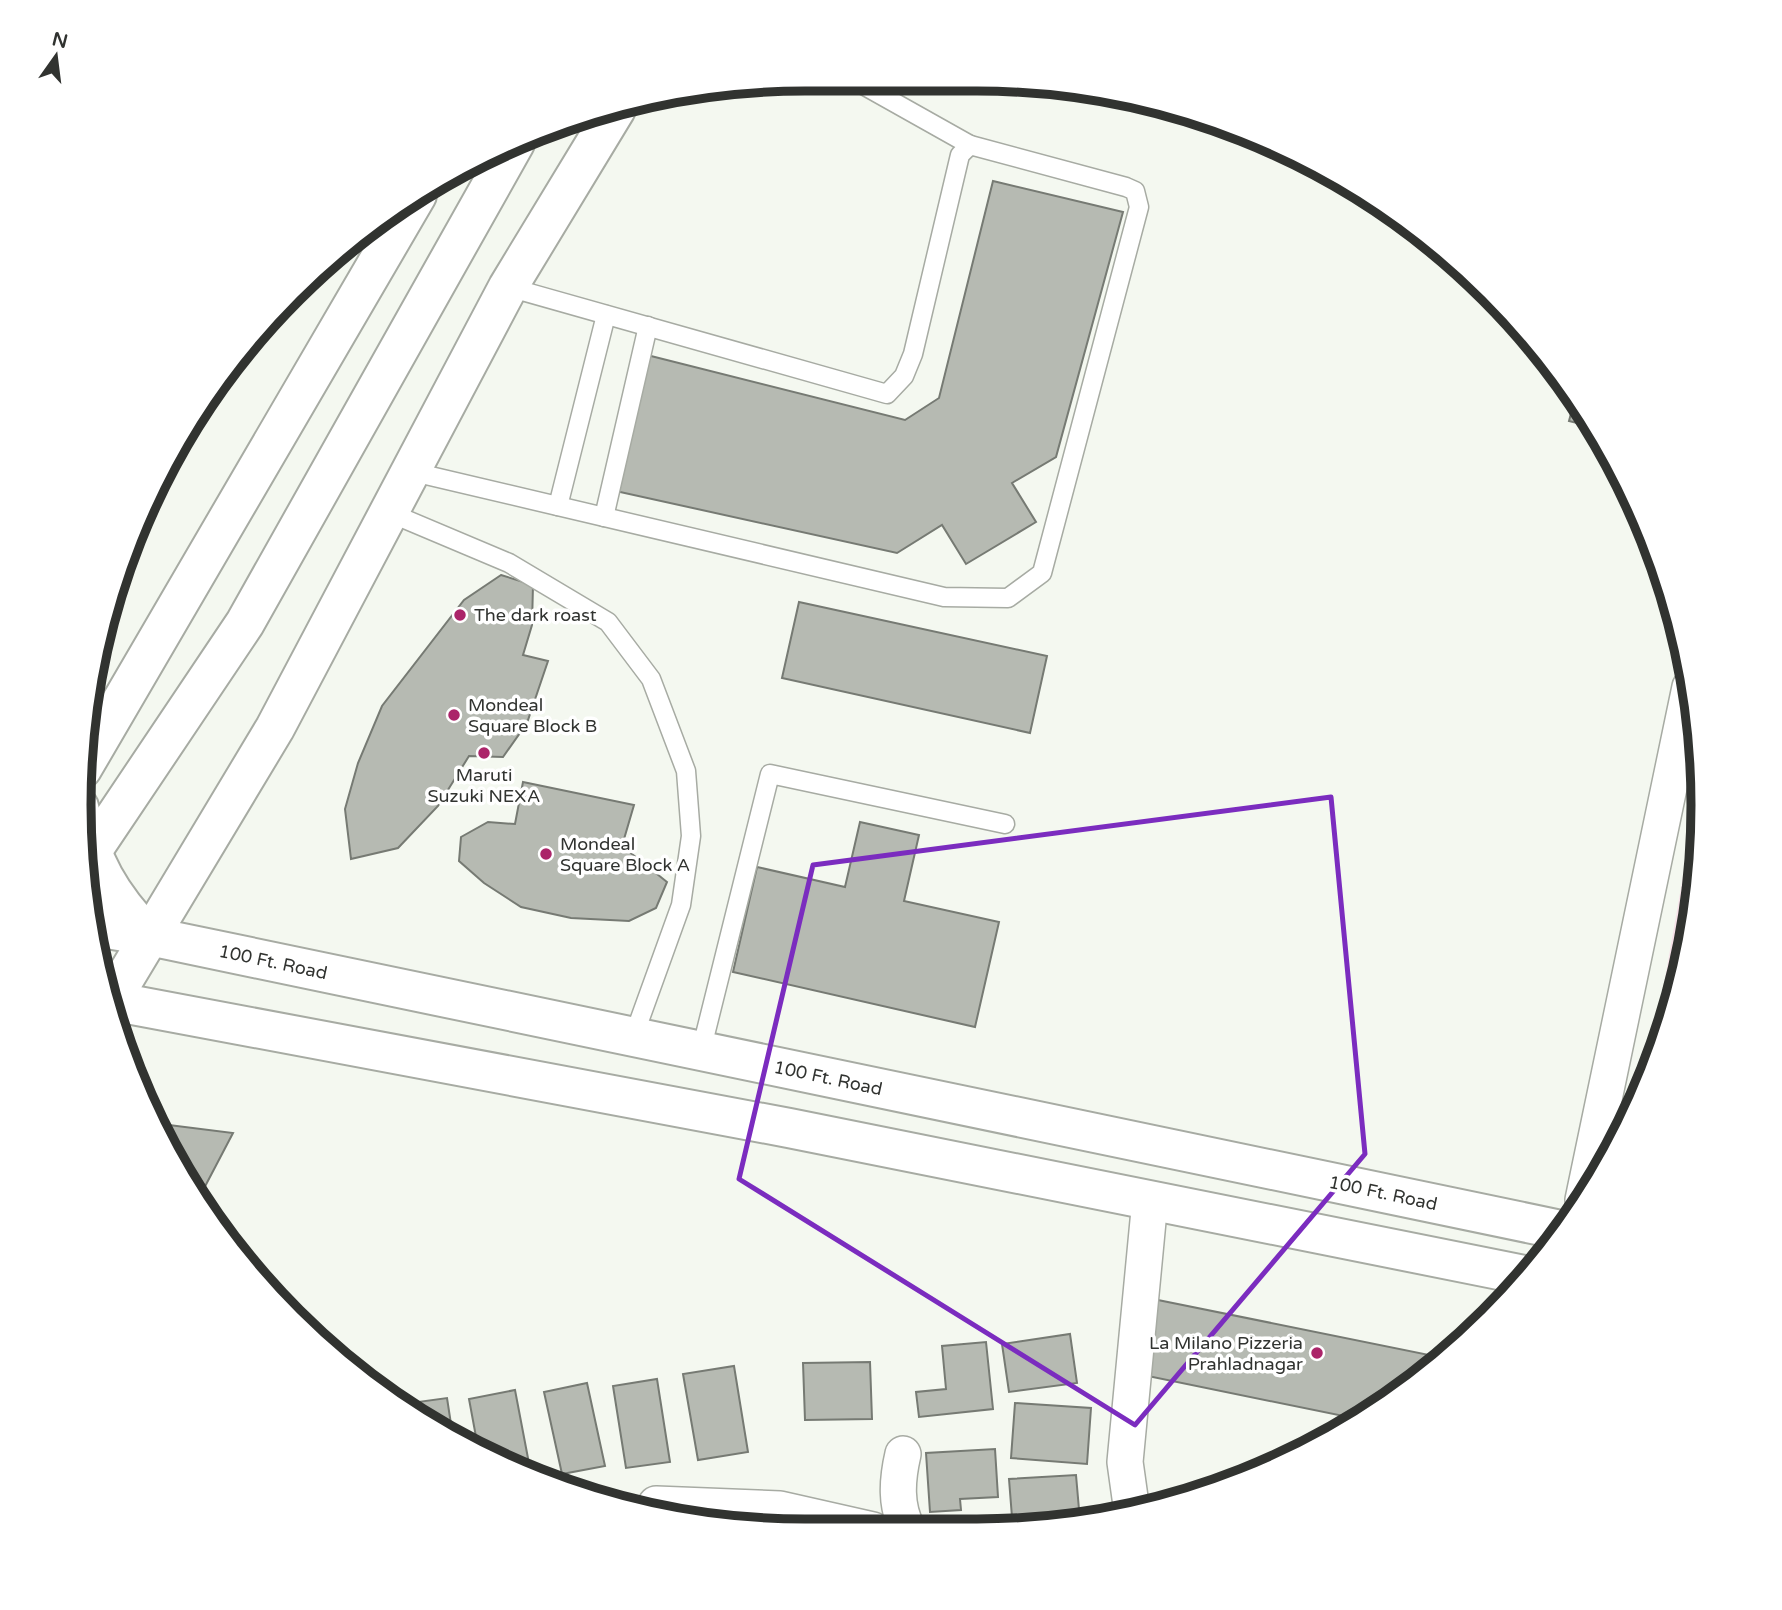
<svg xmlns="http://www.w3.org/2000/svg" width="1782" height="1610" font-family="'Varela Round',sans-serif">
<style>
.green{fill:#f7e2e9}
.building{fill:#b6bab2;stroke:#767a73;stroke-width:2}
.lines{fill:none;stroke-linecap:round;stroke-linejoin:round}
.service-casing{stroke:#a7aba3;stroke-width:21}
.minor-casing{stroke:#a7aba3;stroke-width:38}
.tertiary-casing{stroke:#a7aba3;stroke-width:42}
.primary-casing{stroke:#a7aba3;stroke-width:42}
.trunk-casing{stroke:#a7aba3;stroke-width:42}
.path{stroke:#949791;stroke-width:4.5;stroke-dasharray:3.5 3.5;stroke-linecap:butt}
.service{stroke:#fff;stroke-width:18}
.minor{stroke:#fff;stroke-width:35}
.tertiary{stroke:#fff;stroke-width:38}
.primary{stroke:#fff;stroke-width:38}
.trunk{stroke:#fff;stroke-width:38}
.marked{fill:none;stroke:#7b2cbf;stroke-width:5;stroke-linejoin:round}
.poi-dot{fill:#ab2469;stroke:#fff;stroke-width:2.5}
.labels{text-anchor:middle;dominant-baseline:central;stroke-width:7;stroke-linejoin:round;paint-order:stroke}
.poi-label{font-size:18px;fill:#313330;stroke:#fff;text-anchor:start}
.street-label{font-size:18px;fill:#313330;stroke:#fff}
.rim{fill:none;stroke:#313330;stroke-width:9}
</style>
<rect width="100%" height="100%" fill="#f4f8f0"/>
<!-- green -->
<polygon class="green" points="1701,774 1697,900 1665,1039 1637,1101 1661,1001"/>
<!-- building -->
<g class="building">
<polygon points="993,181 1123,212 1056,457 1012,483 1036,522 966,564 942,525 897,553 611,490 643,354 905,420 939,398"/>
<polygon points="1575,398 1593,427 1569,421"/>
<polygon points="501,575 533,585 532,625 523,655 548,661 527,723 503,757 469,756 438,806 398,848 351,859 345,809 358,763 382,706 464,600"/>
<polygon points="799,602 1047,656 1030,733 782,678"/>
<polygon points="523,782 634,805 622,846 667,882 656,908 629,921 571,918 521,907 484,883 459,861 461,837 488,822 515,824"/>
<polygon points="860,822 919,835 904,901 999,922 975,1027 733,972 757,867 845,887"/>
<polygon points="153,1123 233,1133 200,1196 154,1127"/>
<polygon points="1153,1299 1444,1358 1419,1381 1358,1419 1138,1374"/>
<polygon points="1070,1334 1077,1383 1009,1392 1002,1344"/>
<polygon points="986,1342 993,1409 919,1417 916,1392 946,1389 942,1346"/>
<polygon points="870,1362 872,1419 805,1420 803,1363"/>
<polygon points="734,1366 748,1452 698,1460 683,1374"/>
<polygon points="657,1379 670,1462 626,1468 613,1386"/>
<polygon points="587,1383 605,1466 562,1474 544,1392"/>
<polygon points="515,1390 531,1474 479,1453 469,1399"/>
<polygon points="447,1398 453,1437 403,1406 403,1404"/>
<polygon points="1015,1403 1091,1408 1087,1464 1011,1458"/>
<polygon points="995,1449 998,1497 960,1499 961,1510 930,1512 926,1453"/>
<polygon points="1076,1475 1080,1521 1013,1530 1009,1479"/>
</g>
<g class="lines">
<!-- service casing -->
<g class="service-casing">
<g id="service">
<polyline points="856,81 970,145"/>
<polyline points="409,471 944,597 1008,598 1042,573 1139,207 1135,191 1126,187 970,145 960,155 913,354 904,376 887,394 508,287"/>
<polyline points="558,506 606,315"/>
<polyline points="388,512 509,563 608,622 651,679 686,771 691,836 681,905 633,1038"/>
<polyline points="604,517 648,326"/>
<polyline points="701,1051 770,774 1005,824"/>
</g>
</g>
<!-- minor casing -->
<g class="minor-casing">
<g id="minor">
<polyline points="1583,1200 1690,687"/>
<path d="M 903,1454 C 897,1480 895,1506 908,1530"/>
<polyline points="656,1504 780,1509 873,1530"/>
<polyline points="1132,1512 1125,1462 1150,1200"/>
</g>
</g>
<!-- tertiary casing -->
<g class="tertiary-casing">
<g id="tertiary">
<polyline points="86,860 245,623 515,143"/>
<polyline points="108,1006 275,728 508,287 616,109"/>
</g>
</g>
<!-- primary casing -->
<g class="primary-casing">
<g id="primary">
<polyline points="95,927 149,936 1561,1230"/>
<polyline points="106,1000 789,1128 1529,1276"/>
</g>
</g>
<!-- trunk casing -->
<g class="trunk-casing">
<g id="trunk">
<polyline points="82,769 417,195"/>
<path d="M 79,807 C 91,862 110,896 149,936"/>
<polyline points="107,1002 111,1001"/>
</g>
</g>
<!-- path -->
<polyline class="path" points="1682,886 1697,888"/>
<!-- service -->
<use href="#service" class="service"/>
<!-- minor -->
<use href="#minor" class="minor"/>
<!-- tertiary -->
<use href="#tertiary" class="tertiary"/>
<!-- primary -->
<use href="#primary" class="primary"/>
<!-- trunk -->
<use href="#trunk" class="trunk"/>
</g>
<!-- marked area -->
<path class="marked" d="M 1331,797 L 1365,1154 L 1135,1425 L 739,1179 L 813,865 Z"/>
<!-- markers -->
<g class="poi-dot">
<circle cx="460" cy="615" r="7"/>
<circle cx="454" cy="715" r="7"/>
<circle cx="484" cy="753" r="7"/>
<circle cx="546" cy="854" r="7"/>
<circle cx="1317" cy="1353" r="7"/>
</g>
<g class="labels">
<!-- poi labels -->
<g class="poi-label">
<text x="474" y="615">The dark roast</text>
<text x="468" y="705">Mondeal<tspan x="468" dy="21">Square Block B</tspan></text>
<text x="484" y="775" text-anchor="middle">Maruti<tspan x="484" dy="21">Suzuki NEXA</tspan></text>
<text x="560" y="844">Mondeal<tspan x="560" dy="21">Square Block A</tspan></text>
<text x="1303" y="1343" text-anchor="end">La Milano Pizzeria<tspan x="1303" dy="21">Prahladnagar</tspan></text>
</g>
<!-- street labels -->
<g class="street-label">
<text transform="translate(273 962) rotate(12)">100 Ft. Road</text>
<text transform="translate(828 1078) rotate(12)">100 Ft. Road</text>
<text transform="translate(1383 1193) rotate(12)">100 Ft. Road</text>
</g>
</g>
<!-- crop -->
<path d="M0 0H1782V1610H0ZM805 91H977A714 714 0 0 1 1691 805V805A714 714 0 0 1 977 1519H805A714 714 0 0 1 91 805V805A714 714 0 0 1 805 91Z" fill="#fff" fill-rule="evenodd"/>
<path class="rim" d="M805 91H977A714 714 0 0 1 1691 805V805A714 714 0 0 1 977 1519H805A714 714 0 0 1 91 805V805A714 714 0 0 1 805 91Z"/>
<!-- north arrow -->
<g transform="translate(56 56) rotate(14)" stroke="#ffffff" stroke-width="5" paint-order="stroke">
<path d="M0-5L12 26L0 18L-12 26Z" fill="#313330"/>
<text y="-10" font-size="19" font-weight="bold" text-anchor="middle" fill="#313330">N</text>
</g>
</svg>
